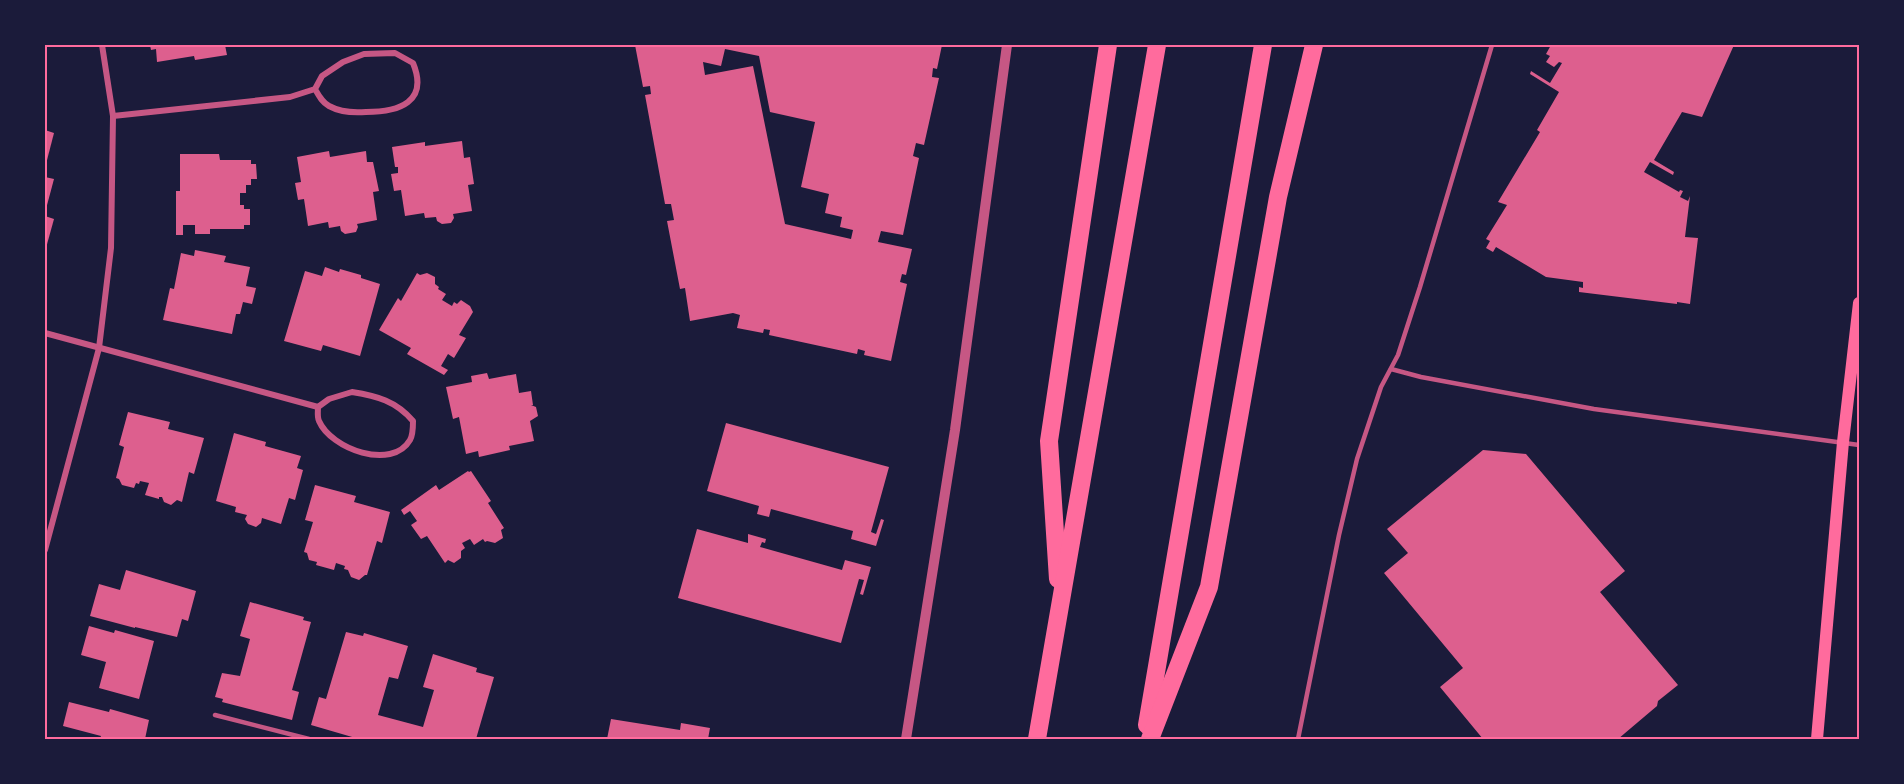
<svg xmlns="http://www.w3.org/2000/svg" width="1904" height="784" font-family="Georgia,serif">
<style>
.building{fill:#dd5f8e;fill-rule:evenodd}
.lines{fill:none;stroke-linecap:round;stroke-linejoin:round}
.service{stroke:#c65784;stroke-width:4.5}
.minor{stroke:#c65784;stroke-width:6}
.tertiary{stroke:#c65784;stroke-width:10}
.secondary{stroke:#ff6b9d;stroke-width:12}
.motorway{stroke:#ff6b9d;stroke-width:18}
.neatline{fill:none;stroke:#ff6b9d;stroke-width:2}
</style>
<rect width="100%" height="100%" fill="#1b1b3a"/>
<!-- building -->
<g class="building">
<polygon points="150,45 225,45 227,55 195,60 194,56 157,62 156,49 151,50"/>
<path d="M 635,45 L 942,45 L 937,69 L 933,68 L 932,77 L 939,78 L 924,145 L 916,143 L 913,156 L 919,158 L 903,235 L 881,231 L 878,242 L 912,249 L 906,275 L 902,274 L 900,282 L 907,284 L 891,361 L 864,355 L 865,351 L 858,349 L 857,354 L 769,335 L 770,330 L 764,329 L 763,333 L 737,328 L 740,315 L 733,313 L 690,321 L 685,288 L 680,289 L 667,221 L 674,220 L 671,204 L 665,204 L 645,95 L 651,94 L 650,86 L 643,87 ZM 725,49 L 759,56 L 770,112 L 815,122 L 801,187 L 829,194 L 825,213 L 842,217 L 840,227 L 853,230 L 851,239 L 785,224 L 753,66 L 705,75 L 703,62 L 721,66 Z"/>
<polygon points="1551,45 1734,45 1702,117 1682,112 1654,160 1674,172 1673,175 1650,162 1644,172 1679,192 1680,190 1683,191 1680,197 1688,201 1690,196 1685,237 1698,238 1690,304 1677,302 1677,304 1579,292 1579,287 1583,288 1583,282 1546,277 1496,247 1493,252 1486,248 1490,241 1486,239 1507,205 1498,202 1540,132 1537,130 1559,92 1530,74 1531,71 1550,83 1562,63 1559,62 1554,67 1546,62 1550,56 1546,54"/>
<polygon points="45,130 54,133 46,164 45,164"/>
<polygon points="462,141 464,158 470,157 474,184 468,185 472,211 453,214 454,218 451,223 442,224 437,221 436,217 425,218 424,213 405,216 401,190 394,191 391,174 398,173 398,167 395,167 392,147 425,142 425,146"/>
<polygon points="329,151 330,157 366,151 367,162 373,162 379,191 373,192 377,220 357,224 358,227 356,232 345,234 341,231 340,226 329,228 328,222 308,226 304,199 298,200 295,183 301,182 297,157"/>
<polygon points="180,154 219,154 220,160 251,160 251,164 256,164 257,179 251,179 251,185 246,185 246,193 240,193 240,205 244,205 244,209 250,209 250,225 244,225 244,229 210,229 210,234 195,234 195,225 183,225 183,235 176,235 176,191 180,191"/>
<polygon points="45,177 54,179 46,209 45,208"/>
<polygon points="45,216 54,219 46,248 45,248"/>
<polygon points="195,250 226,256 224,262 250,267 246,286 256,288 252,304 243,302 240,314 236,314 232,334 163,320 170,288 174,289 181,253 194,256"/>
<polygon points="325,267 339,272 340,269 361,275 361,278 380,284 360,356 323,345 321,351 284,341 305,271 322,276"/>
<polygon points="417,273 420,275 427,273 435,277 435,284 439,287 438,289 446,294 442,300 452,306 454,302 457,304 461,300 470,306 473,312 459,335 466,338 454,358 448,354 441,366 448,370 444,375 407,354 411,348 379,330 398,298 401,301"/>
<polygon points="487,373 489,379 516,374 519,393 531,391 533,405 531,405 536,407 538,416 530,421 534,441 509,446 510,450 479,457 478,451 466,454 459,417 453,419 446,387 472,382 471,376"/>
<polygon points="128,412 170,422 168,429 204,438 194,474 189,472 182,502 177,500 171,505 164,502 162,497 159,497 159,499 145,495 149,483 140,481 139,484 136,483 134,488 122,485 119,479 116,478 124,447 119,445"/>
<polygon points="726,423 889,467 871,532 876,534 881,519 884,520 876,546 851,539 853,531 771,509 769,517 757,514 759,506 707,491"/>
<polygon points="234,433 266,442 265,446 301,456 297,468 303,470 295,500 289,498 281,524 262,518 261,523 256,527 248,524 245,519 247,515 235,512 236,507 216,501"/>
<polygon points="1483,450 1526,454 1625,571 1600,592 1678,685 1658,701 1657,706 1618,739 1483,739 1440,687 1463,668 1384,573 1408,553 1387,529"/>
<polygon points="468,471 469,472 471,471 491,501 488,503 504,528 501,530 503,538 495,543 487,541 485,542 483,539 474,545 470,539 462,543 465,548 461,551 461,558 454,563 448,560 445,563 427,536 421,539 411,525 417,521 410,511 404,515 401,510 436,485 439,490"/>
<polygon points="315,485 356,496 354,502 390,512 382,543 377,541 367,575 365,575 359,580 351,577 348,570 344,569 345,566 336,563 334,570 316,565 317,562 309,560 307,553 304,552 313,522 305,520"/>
<polygon points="697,529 748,543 748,534 766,539 765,543 762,542 760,547 842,570 845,560 871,567 863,595 860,594 864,580 859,579 841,643 678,598"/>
<polygon points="126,570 196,591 188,621 182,619 177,637 135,627 135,628 90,616 99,584 120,590"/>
<polygon points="250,602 304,617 303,620 311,622 292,690 299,692 292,720 222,702 223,699 215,697 222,673 240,676 250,639 240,636"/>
<polygon points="89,626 114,633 115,630 154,641 139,699 99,688 106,662 81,655"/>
<polygon points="346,632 363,636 364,633 408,646 398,679 389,677 378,715 423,727 434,690 423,687 433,654 477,668 476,672 494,677 476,739 359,739 311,725 319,697 326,699"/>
<polygon points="69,702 109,712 110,709 149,720 145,739 100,739 101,736 63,726"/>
<polygon points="611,719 680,730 681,723 710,728 708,739 607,739"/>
</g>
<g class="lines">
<!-- service -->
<g class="service">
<polyline points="1391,369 1421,377 1594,409 1859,445"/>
<polyline points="215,715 309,739"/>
<polyline points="1298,739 1339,535 1357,459 1381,387 1398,355 1420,287 1492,45"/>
</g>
<!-- minor -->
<g class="minor">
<path d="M 113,116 L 290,97 L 315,89 L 322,76 L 343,62 L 364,54 L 395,53 L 413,63 C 429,102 399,112 366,112 C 354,113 340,112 329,106 C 322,102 319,96 315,89"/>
<polyline points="45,333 318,407"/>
<path d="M 352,392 C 377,396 396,401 413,421 C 413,427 413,435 410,440 C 392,471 331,449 319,421 C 317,417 318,411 318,407 L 329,399 Z"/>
<polyline points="45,550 99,348 111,248 113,116 102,45"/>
</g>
<!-- tertiary -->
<polyline class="tertiary" points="906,739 955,430 1007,45"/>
<!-- secondary -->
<polyline class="secondary" points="1817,739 1843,442 1859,303"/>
<!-- motorway -->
<g class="motorway">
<polyline points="1058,579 1049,441 1108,45"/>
<polyline points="1147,725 1263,45"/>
<polyline points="1037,739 1157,45"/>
<polyline points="1150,739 1209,587 1278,197 1314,45"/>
</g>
</g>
<!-- border -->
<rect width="1904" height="784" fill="none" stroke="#1b1b3a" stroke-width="93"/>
<rect x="46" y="46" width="1812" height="692" class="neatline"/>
</svg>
